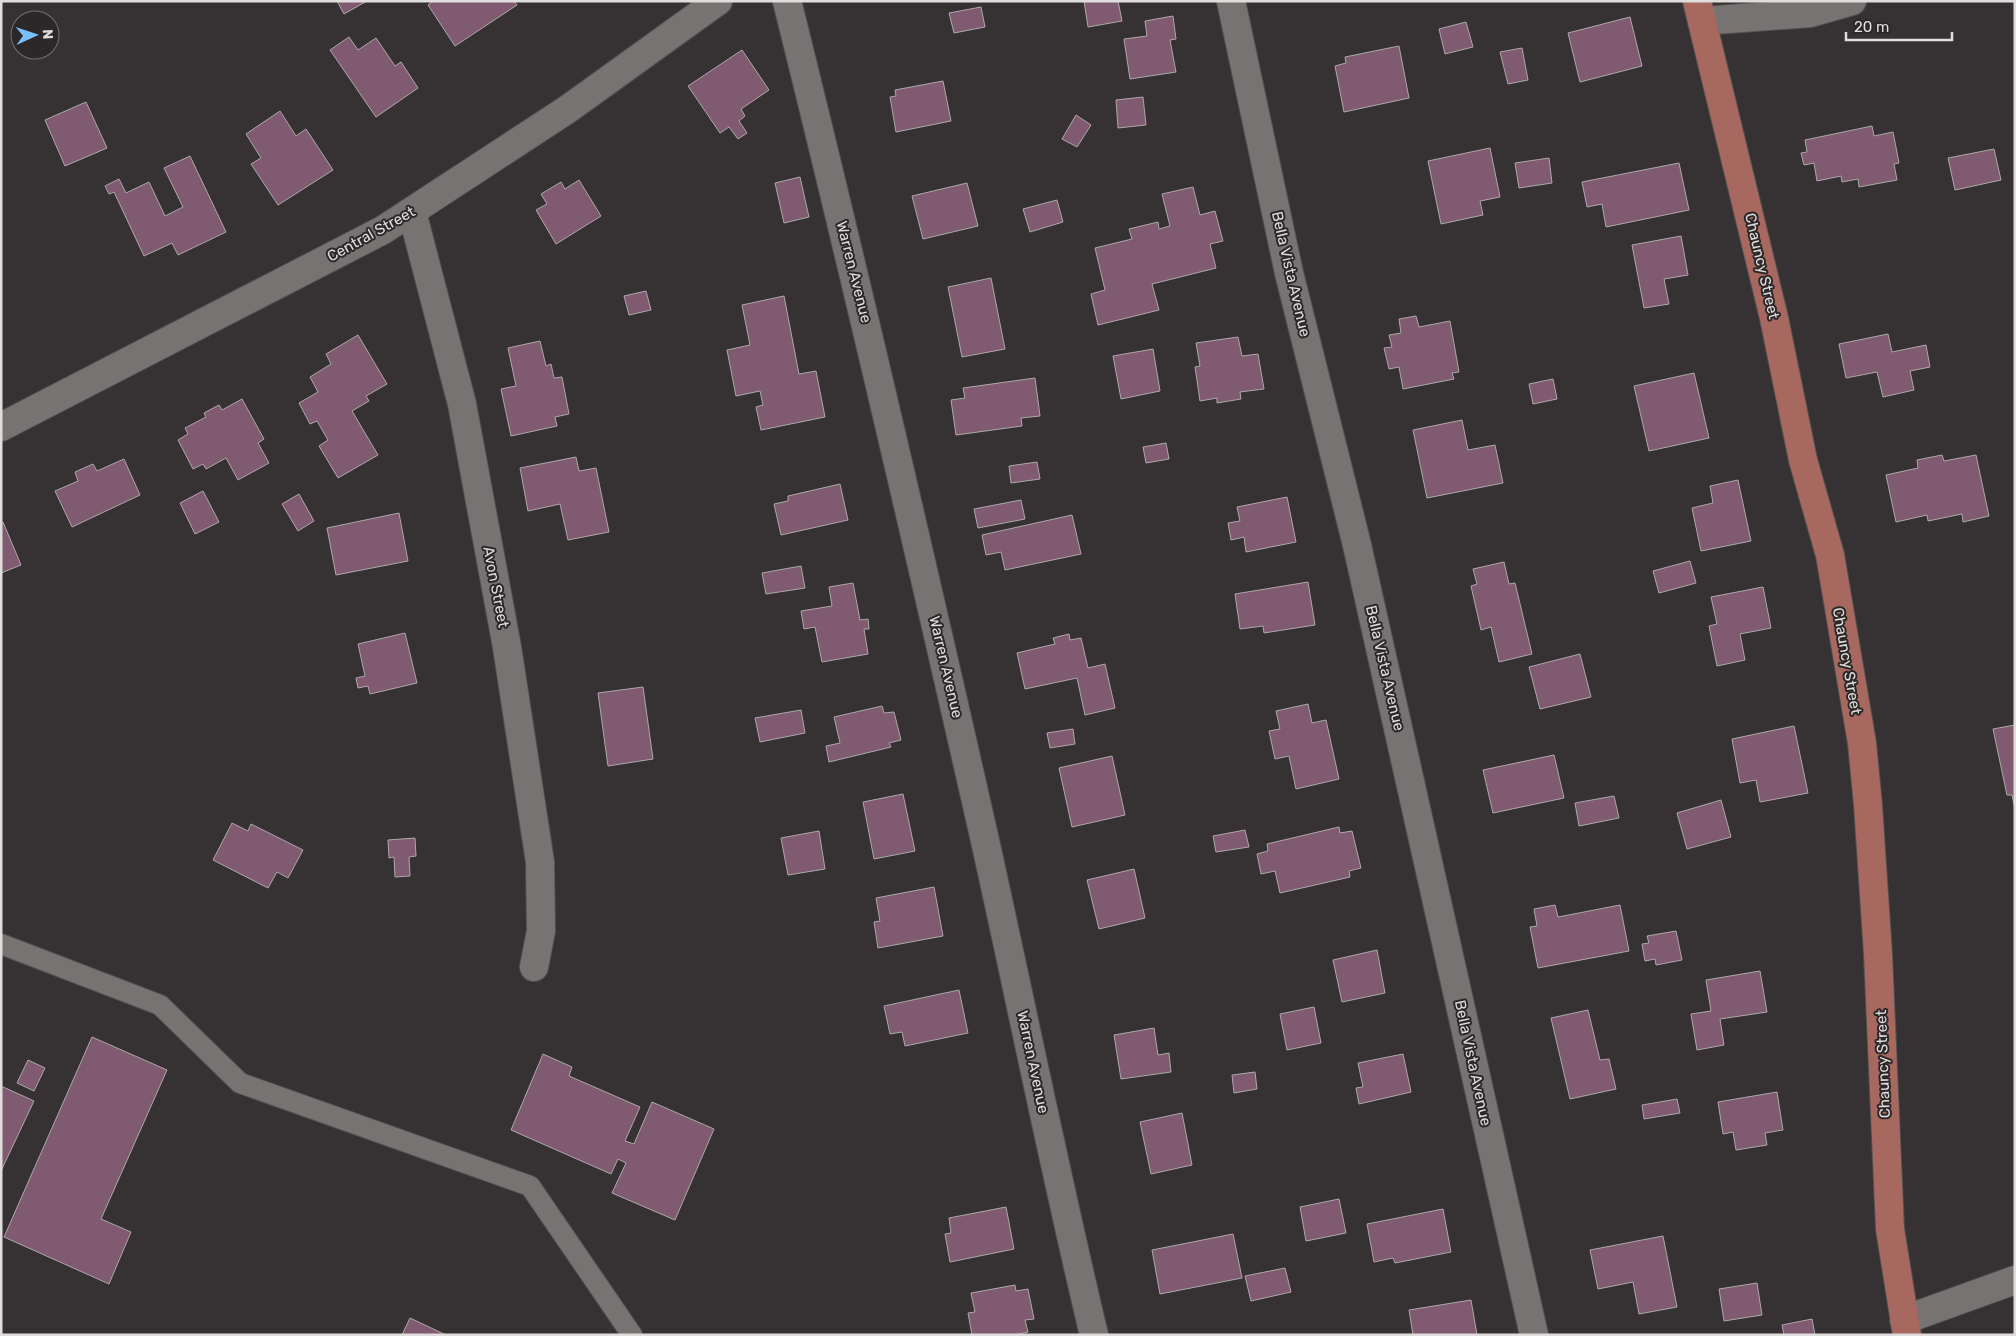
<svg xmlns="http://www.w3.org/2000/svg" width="2016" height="1336" font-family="Rubik,sans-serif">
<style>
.building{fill:#7f5a70;stroke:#ada9ab}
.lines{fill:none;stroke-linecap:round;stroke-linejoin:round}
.lane-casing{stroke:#545051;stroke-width:22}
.street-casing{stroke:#545051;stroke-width:30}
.primary-casing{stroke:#545051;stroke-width:30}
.lane{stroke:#787373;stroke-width:20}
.street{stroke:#787373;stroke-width:28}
.primary{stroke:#a6685f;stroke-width:28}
.labels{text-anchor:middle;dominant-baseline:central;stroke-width:4;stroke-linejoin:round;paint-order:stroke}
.street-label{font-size:15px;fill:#e0dddd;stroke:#2c2728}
</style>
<rect width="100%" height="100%" fill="#363132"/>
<!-- building -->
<g class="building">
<polygon points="337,1 367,1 344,14"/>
<polygon points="433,1 514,1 517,5 455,46 428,5"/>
<polygon points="1084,1 1118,1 1122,21 1088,27"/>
<polygon points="981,7 985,27 954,33 949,13"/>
<polygon points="1173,16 1176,39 1170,40 1176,72 1130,79 1124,39 1147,36 1145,21"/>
<polygon points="1630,17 1642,66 1580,82 1568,33"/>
<polygon points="1466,22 1473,47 1445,54 1439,29"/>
<polygon points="349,37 358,50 376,38 395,66 401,62 418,88 376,117 330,50"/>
<polygon points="1399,46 1409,98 1344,112 1335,66 1346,63 1345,57"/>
<polygon points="1522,48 1528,80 1508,84 1500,52"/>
<polygon points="742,50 769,90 741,109 745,116 739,121 747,133 738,139 729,127 720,133 688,86"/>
<polygon points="943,81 951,121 896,132 890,97 896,96 895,90"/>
<polygon points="1143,97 1146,125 1118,128 1116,100"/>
<polygon points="86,102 107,148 65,166 45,120"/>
<polygon points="280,111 296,136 306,129 333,170 278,205 251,164 261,158 246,134"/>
<polygon points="1076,115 1091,125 1077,147 1062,139"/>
<polygon points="1872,126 1874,136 1893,132 1899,163 1894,164 1897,180 1859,187 1858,179 1842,182 1841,176 1817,181 1814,163 1804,165 1801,153 1807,152 1805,140"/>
<polygon points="1490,148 1500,197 1480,201 1483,215 1441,224 1428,161"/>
<polygon points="1994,149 2001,180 1955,190 1948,158"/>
<polygon points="190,156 226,232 178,255 172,243 144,256 114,192 109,194 105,186 119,179 126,193 149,182 165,216 183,207 164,168"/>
<polygon points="1549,158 1552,183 1519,188 1515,163"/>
<polygon points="1679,163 1689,210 1606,227 1602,204 1587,207 1582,182"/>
<polygon points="800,177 809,217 784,223 775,183"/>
<polygon points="579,180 601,216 556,244 536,210 547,204 541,194 561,182 565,189"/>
<polygon points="967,183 978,226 923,239 912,196"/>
<polygon points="1193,187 1200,215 1215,211 1223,241 1210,244 1216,268 1152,284 1159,310 1098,325 1091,294 1105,290 1095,248 1132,239 1129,229 1158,222 1159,229 1170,226 1162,194"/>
<polygon points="1057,200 1063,222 1030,232 1023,209"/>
<polygon points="1681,236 1688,275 1664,279 1669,304 1644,308 1632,245"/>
<polygon points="991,278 1005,349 962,357 948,287"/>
<polygon points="646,291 651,310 629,315 624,296"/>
<polygon points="784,296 799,374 816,371 825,417 761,430 756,407 763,405 760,391 736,396 727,350 750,345 742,305"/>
<polygon points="1416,316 1419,327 1450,321 1459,372 1452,373 1454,379 1403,389 1399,367 1389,369 1384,348 1392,347 1389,335 1401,333 1399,319"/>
<polygon points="1888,334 1892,352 1926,345 1930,367 1910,371 1914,390 1883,397 1877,372 1846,378 1839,344"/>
<polygon points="358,335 387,384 366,396 369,401 352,411 378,455 338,478 319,446 328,440 317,421 310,424 299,403 318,392 310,377 331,364 326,354"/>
<polygon points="1238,337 1242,356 1258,354 1264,389 1240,392 1241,399 1217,403 1217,398 1200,401 1195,367 1200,366 1196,343"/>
<polygon points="540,341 546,366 551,364 554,378 562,377 569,414 555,417 557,426 511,436 501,389 516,386 508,348"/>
<polygon points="1153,349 1160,391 1121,399 1113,356"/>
<polygon points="1694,373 1709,438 1649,451 1634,386"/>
<polygon points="1035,378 1040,416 1021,418 1022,426 956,435 951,400 965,398 963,388"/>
<polygon points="1553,379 1557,399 1533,404 1529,384"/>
<polygon points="242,399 264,439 258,443 269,463 238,480 226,458 206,469 203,464 193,469 178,440 188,434 185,428 206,417 204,413 219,405 222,410"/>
<polygon points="1462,420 1468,450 1495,445 1503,483 1427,498 1413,430"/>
<polygon points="1166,443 1169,459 1146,463 1143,447"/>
<polygon points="1942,455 1944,461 1976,455 1989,516 1963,522 1962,514 1928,521 1927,515 1896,522 1886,475 1918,468 1917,460"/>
<polygon points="576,457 579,471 596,468 609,532 568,540 560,504 528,511 520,468"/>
<polygon points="124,459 140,495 72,527 55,491 78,481 75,472 93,464 97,471"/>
<polygon points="1037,462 1040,479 1011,483 1009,466"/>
<polygon points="1738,480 1751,541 1701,551 1692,508 1713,503 1710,486"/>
<polygon points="840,484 848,520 781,535 774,504 788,501 788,496"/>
<polygon points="203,491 219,522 195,534 180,503"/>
<polygon points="299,494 314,521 298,531 282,504"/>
<polygon points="1287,497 1296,542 1246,552 1244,537 1231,540 1228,523 1240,521 1237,507"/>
<polygon points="1021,500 1025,519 978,528 974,509"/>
<polygon points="399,513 408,561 336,575 327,528"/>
<polygon points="1072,515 1081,554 1005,570 1001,552 986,555 982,535"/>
<polygon points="3,522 21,565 1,573 1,523"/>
<polygon points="1690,561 1696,583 1659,593 1653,571"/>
<polygon points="1504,562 1509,584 1515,583 1532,654 1499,662 1491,627 1481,630 1471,586 1477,584 1473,569"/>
<polygon points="801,566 805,588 766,594 762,573"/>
<polygon points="1308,582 1315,625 1264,633 1263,626 1240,629 1235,594"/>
<polygon points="853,583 860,620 868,619 869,629 864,629 868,654 822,662 815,627 804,629 801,611 832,606 829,587"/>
<polygon points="1763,587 1771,628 1740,634 1745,660 1717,666 1709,626 1717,624 1711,597"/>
<polygon points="405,633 417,683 370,694 368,686 358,688 356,678 365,676 358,644"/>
<polygon points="1069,634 1070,640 1081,638 1088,668 1105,664 1115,708 1085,715 1077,678 1025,689 1017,653 1055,644 1053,638"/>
<polygon points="1580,654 1591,697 1540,709 1529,667"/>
<polygon points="643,687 653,759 608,766 598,693"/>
<polygon points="1308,704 1312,723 1326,720 1339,779 1296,789 1289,756 1275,759 1269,731 1280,729 1276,711"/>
<polygon points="882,706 884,713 894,712 901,740 889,743 891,747 829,762 826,746 840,743 834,717"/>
<polygon points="801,710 805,733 760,742 755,718"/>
<polygon points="2015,725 2015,809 2012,795 2007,795 1993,729"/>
<polygon points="1794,726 1808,793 1760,802 1756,780 1740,783 1732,739"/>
<polygon points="1073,729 1075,744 1050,748 1047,733"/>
<polygon points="1554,755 1564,798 1493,813 1483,770"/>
<polygon points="1112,756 1125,815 1072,827 1059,768"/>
<polygon points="903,794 915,851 874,859 863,802"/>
<polygon points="1614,796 1619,818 1579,826 1575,803"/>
<polygon points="1721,800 1731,837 1687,849 1677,813"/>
<polygon points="232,823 248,831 251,824 303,850 288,878 277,872 268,888 213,860"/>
<polygon points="1339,827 1340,833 1352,831 1361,868 1349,871 1350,877 1280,893 1275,871 1261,874 1257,854 1268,851 1267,844"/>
<polygon points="1245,830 1249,847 1216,852 1213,836"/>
<polygon points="819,831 825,869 788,875 781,838"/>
<polygon points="415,838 416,856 409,857 410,876 395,877 394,857 389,858 388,840"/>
<polygon points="1134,869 1145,918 1099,929 1087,880"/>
<polygon points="934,887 943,936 878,948 874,922 880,921 876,898"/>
<polygon points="1555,905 1558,917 1620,905 1629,951 1538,968 1530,927 1537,926 1534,909"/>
<polygon points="1676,931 1682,960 1656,965 1655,959 1645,961 1642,944 1649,943 1647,936"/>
<polygon points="1377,950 1385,993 1342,1002 1333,960"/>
<polygon points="1760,971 1767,1012 1720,1019 1724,1045 1697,1050 1691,1014 1711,1011 1706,980"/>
<polygon points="959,990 968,1033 905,1046 902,1032 890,1034 884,1006"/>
<polygon points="1314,1007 1321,1043 1287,1050 1280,1014"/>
<polygon points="1588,1010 1600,1060 1609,1059 1616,1089 1570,1099 1551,1018"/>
<polygon points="1154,1028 1158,1055 1169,1053 1171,1072 1121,1079 1114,1035"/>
<polygon points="92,1037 167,1070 101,1219 131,1232 109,1284 4,1237"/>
<polygon points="543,1054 572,1067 569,1076 640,1107 625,1141 634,1144 652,1102 714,1129 675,1220 612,1193 626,1163 618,1159 611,1174 511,1130"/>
<polygon points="1403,1054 1411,1092 1359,1104 1356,1088 1363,1087 1358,1063"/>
<polygon points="28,1060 45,1068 34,1091 17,1083"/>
<polygon points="1255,1072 1257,1089 1234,1093 1232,1075"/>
<polygon points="1,1086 34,1101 1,1171"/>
<polygon points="1777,1092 1783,1130 1765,1133 1767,1145 1736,1150 1733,1132 1723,1134 1718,1102"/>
<polygon points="1677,1099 1680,1113 1644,1119 1642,1105"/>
<polygon points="1182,1113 1192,1165 1151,1174 1140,1122"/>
<polygon points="1339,1199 1346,1233 1306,1241 1300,1207"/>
<polygon points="1006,1207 1014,1249 950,1262 945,1234 951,1233 949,1218"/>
<polygon points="1443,1209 1451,1252 1395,1263 1393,1258 1374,1262 1367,1224"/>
<polygon points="1233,1234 1242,1278 1160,1294 1152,1250"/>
<polygon points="1663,1236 1677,1307 1639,1314 1633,1282 1598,1289 1590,1250"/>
<polygon points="1285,1268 1291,1292 1251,1301 1245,1276"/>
<polygon points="1757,1283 1762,1315 1724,1321 1719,1289"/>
<polygon points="1015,1285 1016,1291 1028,1289 1034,1319 1025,1320 1028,1332 1014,1335 972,1335 968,1313 975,1312 971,1293"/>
<polygon points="1471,1300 1477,1335 1413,1335 1409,1310"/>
<polygon points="410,1318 446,1335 402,1335"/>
<polygon points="1812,1319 1815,1335 1784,1335 1782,1325"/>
</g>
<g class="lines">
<!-- lane casing -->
<g class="lane-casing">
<polyline id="lane" points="1,944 160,1005 240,1083 530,1186 632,1335"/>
</g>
<!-- street casing -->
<g class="street-casing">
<g id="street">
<path d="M 787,1 C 857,282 922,563 986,845 C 1022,1008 1055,1172 1094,1335"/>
<polyline points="1231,1 1289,273 1357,545 1534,1335"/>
<polyline points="1702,21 1810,13 1852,1"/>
<polyline points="412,212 462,404 507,647 540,862 541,931 534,967"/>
<polyline points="1,427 383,230 568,109 718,1"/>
<polyline points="1904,1320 2015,1280"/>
</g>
</g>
<!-- primary casing -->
<g class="primary-casing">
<polyline id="primary" points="1697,1 1774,318 1803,460 1830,555 1862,743 1868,805 1878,954 1890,1229 1907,1335"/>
</g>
<!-- lane -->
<use href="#lane" class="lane"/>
<!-- street -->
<use href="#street" class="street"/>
<!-- primary -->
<use href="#primary" class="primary"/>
</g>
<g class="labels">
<!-- street labels -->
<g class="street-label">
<text transform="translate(371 234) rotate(-29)">Central Street</text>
<text transform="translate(1762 266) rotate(77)">Chauncy Street</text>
<text transform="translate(854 272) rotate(76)">Warren Avenue</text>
<text transform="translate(1291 274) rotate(77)">Bella Vista Avenue</text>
<text transform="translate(496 587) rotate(79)">Avon Street</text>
<text transform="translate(1847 661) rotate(80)">Chauncy Street</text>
<text transform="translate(946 667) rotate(77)">Warren Avenue</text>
<text transform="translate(1385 668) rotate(77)">Bella Vista Avenue</text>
<text transform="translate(1033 1062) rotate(78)">Warren Avenue</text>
<text transform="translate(1473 1063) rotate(78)">Bella Vista Avenue</text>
<text transform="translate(1883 1064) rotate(-92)">Chauncy Street</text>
</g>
</g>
<!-- border -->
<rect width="2016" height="1336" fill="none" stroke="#e0dddd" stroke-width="5"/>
<!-- north arrow -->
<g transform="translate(35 35) rotate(87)"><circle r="24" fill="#2c2728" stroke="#747070"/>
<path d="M0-4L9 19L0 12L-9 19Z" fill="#7cbef9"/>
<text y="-8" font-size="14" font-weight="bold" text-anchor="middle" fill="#e0dddd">N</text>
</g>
<!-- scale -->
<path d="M1846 32v8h106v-8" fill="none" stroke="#e0dddd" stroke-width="2.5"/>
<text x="1854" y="32" font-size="15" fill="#e0dddd" stroke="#2c2728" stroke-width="4" paint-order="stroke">20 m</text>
</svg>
